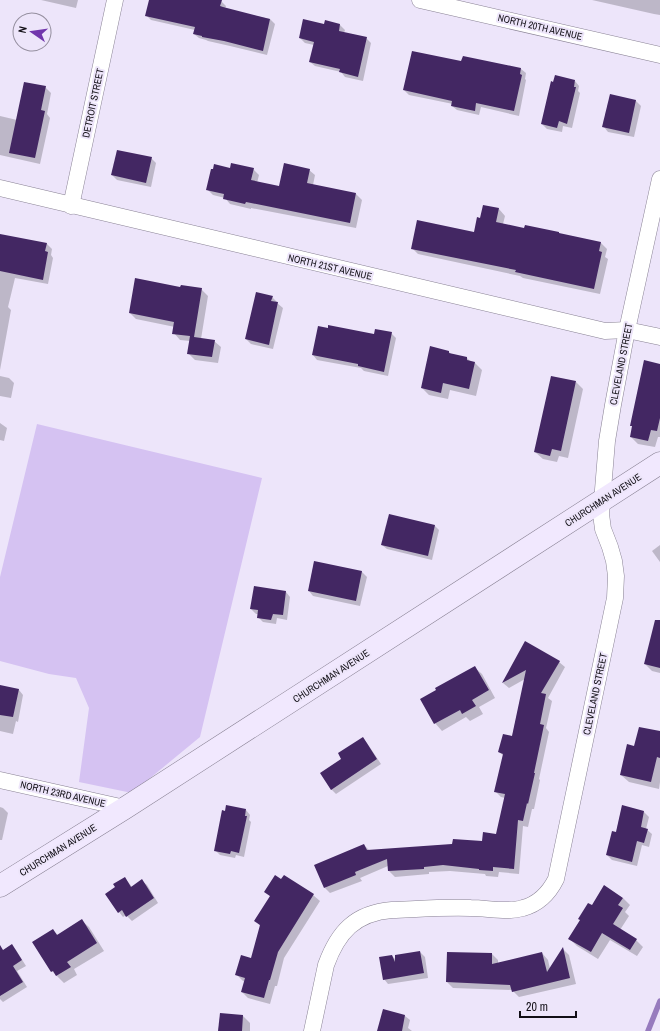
<svg xmlns="http://www.w3.org/2000/svg" width="660" height="1031" font-family="'Archivo Narrow',sans-serif">
<style>
.green{fill:#d5c2f2}
.shadow{fill:#0003}
.lines{fill:none;stroke-linecap:round;stroke-linejoin:round}
.stream{stroke:#977bbe;stroke-width:5.5}
.building{fill:#432763}
.minor-casing{stroke:#898294;stroke-width:17}
.secondary-casing{stroke:#898294;stroke-width:23}
.minor{stroke:#fff;stroke-width:16}
.secondary{stroke:#f1e8fe;stroke-width:22}
.labels{text-anchor:middle;dominant-baseline:central;stroke-width:4;stroke-linejoin:round;paint-order:stroke}
.street-label{font-size:10px;fill:#120f16;stroke:#ede5fa}
</style>
<rect width="100%" height="100%" fill="#ede5fa"/>
<!-- green -->
<polygon class="green" points="37,424 262,478 200,737 132,793 79,782 89,708 76,678 49,674 0,661 0,577"/>
<!-- shadow -->
<g class="shadow">
<polygon points="41,0 78,0 76,8"/>
<polygon points="150,0 216,0 221,1 226,6 225,9 270,19 275,24 267,55 230,46 208,41 206,40 199,38 194,34 195,30 151,20 146,15"/>
<polygon points="592,0 660,0 660,15 654,14"/>
<polygon points="326,22 340,25 345,30 344,33 366,38 371,43 363,81 345,77 341,72 315,66 310,62 314,45 305,43 300,38 325,25"/>
<polygon points="462,62 503,65 521,69 526,73 525,79 526,80 519,116 481,107 479,115 457,110 452,106 453,104 409,95 404,90"/>
<polygon points="575,81 579,86 578,91 580,93 572,128 563,126 562,132 547,129 542,124"/>
<polygon points="45,87 51,93 47,114 50,118 40,164 0,155 0,116 17,120"/>
<polygon points="611,95 636,101 641,106 634,137 608,132 604,127"/>
<polygon points="151,158 156,163 151,187 117,180 112,175"/>
<polygon points="231,169 253,169 259,175 257,183 280,187 309,170 315,175 313,185 356,194 362,200 356,228 251,208 251,209 230,204 225,198 213,195 207,189"/>
<polygon points="499,209 505,216 503,224 525,229 559,233 561,235 601,243 607,249 605,257 608,259 600,294 523,278 520,276 418,254 412,248 474,233 481,219"/>
<polygon points="0,235 47,244 52,249 51,255 53,258 48,284 15,278 8,307 11,310 0,370"/>
<polygon points="201,289 208,296 201,339 214,341 221,347 218,363 195,360 188,353 190,341 180,340 174,333 175,327 136,319 130,313"/>
<polygon points="272,297 277,302 277,303 283,308 273,349 251,344 246,339"/>
<polygon points="391,333 396,338 388,376 364,371 361,368 317,360 313,355 374,335"/>
<polygon points="449,352 451,354 467,358 471,362 475,363 482,370 476,396 450,390 448,399 429,395 422,388"/>
<polygon points="660,365 660,437 658,437 655,447 638,444 631,437 633,427 631,425"/>
<polygon points="0,376 9,378 14,383 11,398 0,396"/>
<polygon points="576,382 583,389 568,458 559,456 557,462 543,459 535,452"/>
<polygon points="0,423 7,428 4,441 0,440"/>
<polygon points="434,525 439,530 432,560 387,549 382,545"/>
<polygon points="660,545 660,562 652,551"/>
<polygon points="315,562 362,572 367,577 360,606 313,596 309,591"/>
<polygon points="286,592 290,597 287,620 277,618 276,624 263,622 258,617 259,614 256,614 251,609"/>
<polygon points="660,621 660,673 652,671 645,664"/>
<polygon points="526,643 559,662 565,667 548,698 552,701 546,728 549,732 539,779 540,780 534,809 532,809 528,827 523,826 519,874 499,872 498,877 486,876 485,874 450,871 429,872 429,874 395,877 389,871 388,866 360,878 362,881 330,893 325,888 364,845 370,851 483,842 497,835 505,798 501,797 495,791 504,756 499,752 512,737 525,679 509,688 503,683"/>
<polygon points="474,667 482,674 495,698 479,707 483,714 470,721 466,717 442,731 435,723 422,700"/>
<polygon points="19,690 23,695 18,722 16,721 13,734 0,731 0,692"/>
<polygon points="660,732 660,782 659,789 629,782 621,775 635,747"/>
<polygon points="363,738 367,743 381,764 336,794 331,789 343,759"/>
<polygon points="0,807 3,808 8,813 2,840 0,840"/>
<polygon points="622,807 644,812 649,817 646,829 652,834 649,847 642,845 637,866 612,860 607,855 616,833"/>
<polygon points="246,810 250,815 249,820 251,822 244,857 236,855 235,858 220,855 215,850"/>
<polygon points="125,878 132,887 142,881 147,885 158,903 132,921 126,915 123,917 119,912 116,887"/>
<polygon points="265,892 313,895 320,901 284,958 277,986 275,986 270,1004 248,998 242,992 245,982 243,981 237,975 252,959 261,927 256,921 271,897"/>
<polygon points="623,898 630,905 625,912 629,916 620,930 636,940 643,947 637,956 610,940 598,959 577,946 570,939"/>
<polygon points="81,920 89,927 104,951 74,969 77,975 64,983 52,971 52,930 58,935"/>
<polygon points="11,945 16,950 26,966 17,971 27,987 3,1002 0,999 0,953"/>
<polygon points="563,949 569,955 576,984 519,997 512,990 453,988 447,982 492,954 498,960 498,964 542,953 548,960 550,969"/>
<polygon points="420,952 425,957 428,978 388,984 384,979 392,956 396,960 396,956"/>
<polygon points="384,1010 405,1016 410,1020 408,1028 412,1031 378,1031"/>
<polygon points="221,1014 243,1016 250,1023 250,1031 219,1031"/>
</g>
<g class="lines">
<!-- stream -->
<polyline class="stream" points="648,1031 660,1001"/>
</g>
<!-- building -->
<g class="building">
<polygon points="149,0 222,0 220,6 223,7 270,19 263,51 224,41 202,37 202,36 193,34 195,27 145,16"/>
<polygon points="303,19 324,24 325,20 340,24 339,31 367,37 358,77 339,72 340,69 309,62 314,42 299,38"/>
<polygon points="412,51 461,61 463,56 521,68 520,74 522,75 514,111 476,103 475,111 451,106 452,101 403,90"/>
<polygon points="555,75 575,80 574,87 576,87 567,124 559,121 557,128 541,124 551,81 553,82"/>
<polygon points="24,82 46,86 41,110 45,111 35,158 9,153"/>
<polygon points="610,94 636,100 629,133 602,127"/>
<polygon points="117,150 152,157 146,183 111,175"/>
<polygon points="231,163 254,168 251,180 279,186 284,163 310,169 307,183 356,193 350,223 246,202 245,204 223,199 224,194 206,190 211,169 213,169 214,164 230,168"/>
<polygon points="483,205 499,208 496,222 524,228 525,225 559,232 559,233 601,242 599,251 602,252 594,289 515,272 516,270 411,249 417,220 474,232 477,217 480,218"/>
<polygon points="0,234 47,243 45,251 48,252 43,280 0,271"/>
<polygon points="135,278 180,287 181,285 202,288 194,337 215,340 212,357 187,354 190,336 172,334 174,322 129,313"/>
<polygon points="256,292 273,296 271,301 278,302 269,345 245,339"/>
<polygon points="328,325 374,334 375,329 392,332 384,372 358,366 358,364 312,355 318,326 328,328"/>
<polygon points="430,346 449,351 449,353 467,357 467,360 475,362 469,389 443,383 441,393 421,388"/>
<polygon points="644,360 660,364 660,418 657,431 651,430 648,441 630,437 632,426 630,426"/>
<polygon points="551,376 576,381 561,451 552,449 550,456 534,452"/>
<polygon points="389,514 435,525 428,556 381,545"/>
<polygon points="314,561 362,571 356,601 308,591"/>
<polygon points="254,586 286,591 283,615 273,614 271,620 257,618 258,610 250,609"/>
<polygon points="655,620 660,620 660,668 644,664"/>
<polygon points="525,641 560,661 541,693 546,694 540,724 544,725 534,773 535,773 528,804 527,803 523,821 518,820 514,869 493,867 493,871 479,870 479,869 443,865 424,867 424,869 388,871 387,859 355,872 356,875 324,888 314,865 364,844 367,850 452,844 453,839 482,841 483,832 496,834 505,794 494,792 503,754 498,752 503,734 512,736 526,670 502,683"/>
<polygon points="475,666 489,690 472,700 476,706 462,714 460,710 434,724 420,699 436,690 435,688"/>
<polygon points="0,685 19,689 13,717 0,715"/>
<polygon points="639,727 660,731 660,758 657,757 651,782 620,775 627,744 634,746"/>
<polygon points="363,737 377,759 331,790 320,773 341,759 338,753"/>
<polygon points="226,805 246,809 245,816 247,816 239,853 231,851 230,854 214,851 222,810 225,811"/>
<polygon points="622,805 644,811 641,827 648,829 644,843 637,841 632,862 606,855 612,831 616,832"/>
<polygon points="275,875 281,879 284,875 314,894 278,952 270,980 269,980 264,998 241,992 245,978 235,975 241,955 251,958 260,925 254,921 270,896 264,892"/>
<polygon points="125,877 131,887 142,879 154,898 126,917 122,910 118,913 105,894 115,887 113,884"/>
<polygon points="604,885 623,898 618,905 623,908 613,924 637,939 630,950 602,933 591,952 568,939 580,920 578,919 588,903 592,905"/>
<polygon points="82,919 97,943 67,962 71,967 56,976 53,971 51,972 32,942 53,929 57,935"/>
<polygon points="12,944 22,960 13,966 23,982 0,996 0,945 3,950"/>
<polygon points="563,947 570,978 512,992 510,985 446,982 447,952 492,953 492,964 542,952 547,972"/>
<polygon points="420,951 424,973 383,980 379,957 392,955 395,962 395,955"/>
<polygon points="383,1009 405,1015 402,1031 377,1031"/>
<polygon points="220,1013 243,1015 242,1031 218,1031"/>
</g>
<g class="lines">
<!-- minor casing -->
<g class="minor-casing">
<g id="minor">
<polyline points="420,0 660,55"/>
<polyline points="0,188 605,331 627,330 660,337"/>
<polyline points="71,206 115,0"/>
<polyline points="0,780 125,808"/>
<path d="M 312,1031 L 326,965 C 338,932 355,913 392,910 C 418,909 445,907 471,908 C 488,908 507,913 523,908 C 538,904 549,893 556,879 L 615,598 L 616,576 L 614,561 L 610,547 L 603,529 L 601,514 L 607,441 L 613,405 L 627,330 L 660,179"/>
</g>
</g>
<!-- secondary casing -->
<g class="secondary-casing">
<polyline id="secondary" points="0,886 125,808 660,463"/>
</g>
<!-- minor -->
<use href="#minor" class="minor"/>
<!-- secondary -->
<use href="#secondary" class="secondary"/>
</g>
<g class="labels">
<!-- street labels -->
<g class="street-label">
<text transform="translate(540 27) rotate(13)">NORTH 20TH AVENUE</text>
<text transform="translate(93 103) rotate(-78)">DETROIT STREET</text>
<text transform="translate(330 267) rotate(13)">NORTH 21ST AVENUE</text>
<text transform="translate(621 364) rotate(-79)">CLEVELAND STREET</text>
<text transform="translate(603 500) rotate(-33)">CHURCHMAN AVENUE</text>
<text transform="translate(331 676) rotate(-33)">CHURCHMAN AVENUE</text>
<text transform="translate(595 694) rotate(-78)">CLEVELAND STREET</text>
<text transform="translate(63 794) rotate(13)">NORTH 23RD AVENUE</text>
<text transform="translate(58 850) rotate(-32)">CHURCHMAN AVENUE</text>
</g>
</g>
<!-- north arrow -->
<g transform="translate(32 32) rotate(283)"><circle r="19" fill="#ede5fa" stroke="#958f9f"/>
<path d="M0-3L7 15L0 10L-7 15Z" fill="#7136ac"/>
<text y="-6" font-size="11" font-weight="bold" text-anchor="middle" fill="#120f16">N</text>
</g>
<!-- scale -->
<path d="M520 1011v6h56v-6" fill="none" stroke="#120f16" stroke-width="2"/>
<text x="526" y="1011" font-size="12" fill="#120f16" stroke="#ede5fa" stroke-width="3" paint-order="stroke">20 m</text>
</svg>
